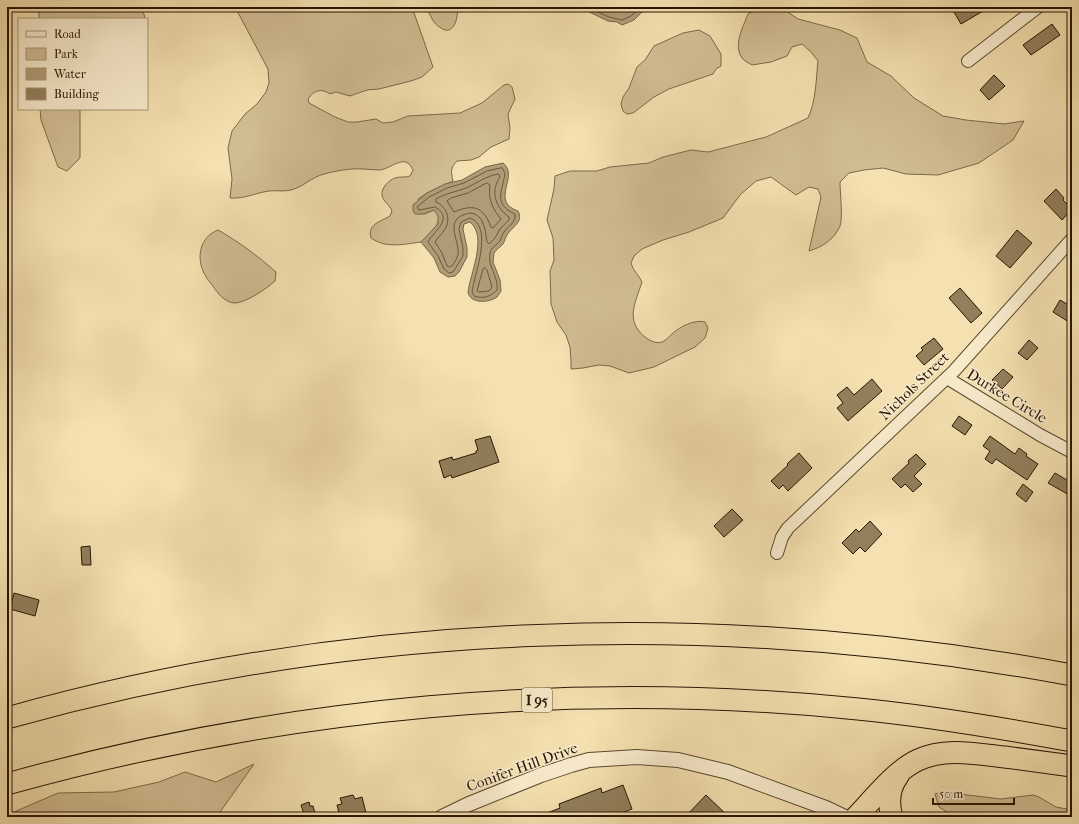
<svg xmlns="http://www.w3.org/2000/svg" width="1079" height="824" font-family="'IM FELL French Canon',serif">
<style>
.green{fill:#d1bd92;stroke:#7c694a}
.water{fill:#af9b75;stroke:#796547}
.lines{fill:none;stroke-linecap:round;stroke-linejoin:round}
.shore{stroke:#6c583c;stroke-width:1}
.building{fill:#927f5c;stroke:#281502}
.minor-casing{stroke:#5b482e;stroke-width:14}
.tertiary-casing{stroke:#5b482e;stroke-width:16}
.motorway-casing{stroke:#281502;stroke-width:23}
.minor{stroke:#f8ebcc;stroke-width:12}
.tertiary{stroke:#f8ebcc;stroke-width:14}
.motorway{stroke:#f4e0b0;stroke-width:21}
.labels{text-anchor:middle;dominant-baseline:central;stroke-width:3;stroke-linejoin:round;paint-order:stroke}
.shield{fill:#f8ebcc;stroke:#66553f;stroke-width:1}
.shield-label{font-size:14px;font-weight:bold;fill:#281502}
.street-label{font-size:15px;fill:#281502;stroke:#f8ebcc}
</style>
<rect width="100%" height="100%" fill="#f4e0b0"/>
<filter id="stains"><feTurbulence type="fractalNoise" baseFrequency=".005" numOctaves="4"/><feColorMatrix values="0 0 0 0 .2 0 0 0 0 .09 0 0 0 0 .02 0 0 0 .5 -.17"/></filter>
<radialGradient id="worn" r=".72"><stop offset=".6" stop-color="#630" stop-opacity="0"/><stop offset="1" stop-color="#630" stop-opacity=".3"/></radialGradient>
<!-- green -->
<g class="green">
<polygon points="39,7 138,7 144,14 145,19 39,19"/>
<path d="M 235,7 L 412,7 L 433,67 L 422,77 L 411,81 L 379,89 L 367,90 L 350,96 L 336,92 L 330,94 C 321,88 314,90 308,99 L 309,103 L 335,117 L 348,122 L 357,122 L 376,119 L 383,123 L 393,122 L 408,116 L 460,113 L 482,103 L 504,85 L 508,84 L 512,87 L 515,99 L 508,114 L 510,128 L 509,139 L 491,147 L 479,157 L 471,160 L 457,161 C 450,168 451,172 453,181 L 427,193 L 418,199 L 424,214 L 434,210 C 447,221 429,234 421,242 C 404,244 387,249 371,238 C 367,224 380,222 390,216 L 392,211 C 390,205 383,202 382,195 C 381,188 389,180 395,178 C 400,176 405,178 410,176 L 413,170 C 405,152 392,169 379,170 C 374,170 368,169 363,169 C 350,168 336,171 324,174 C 312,177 303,187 291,190 C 284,192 276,190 269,191 C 255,193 245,199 230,198 L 232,179 L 228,148 L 232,131 L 245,114 L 257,104 L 266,92 L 269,83 L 268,69 Z"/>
<path d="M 427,7 L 457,7 C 459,16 454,37 441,28 C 433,24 430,15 427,7 Z"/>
<path d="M 761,7 L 782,8 L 798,19 L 840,30 L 857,38 L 867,62 L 891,76 L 914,98 L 943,116 L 966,120 L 1004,124 L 1024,121 L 1013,140 L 979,163 L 938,175 L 906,174 L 883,168 L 864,170 L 849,173 L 840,182 C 840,192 843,218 840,226 C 834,240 822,247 809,251 L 821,197 L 818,189 L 809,187 L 796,195 L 771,177 L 756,181 L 740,195 L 723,218 L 689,232 L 663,240 L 642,249 L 634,256 L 631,263 C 633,271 639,275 642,282 C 635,303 625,321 645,337 C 650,341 657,344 662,342 C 667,340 668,337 672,334 C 679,327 695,319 705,322 L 708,328 L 705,338 L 695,347 L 654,367 L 629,373 L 610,366 L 599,365 L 583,368 L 571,369 L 571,360 L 570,347 L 566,335 L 557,322 L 551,304 L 550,271 L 554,260 L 553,238 L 547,220 L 554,189 L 555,176 L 570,171 L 597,171 L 610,167 L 649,163 L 663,157 L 691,150 L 708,152 L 766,137 L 808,118 C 816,101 816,80 818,61 L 811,52 L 802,44 L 792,47 L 787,56 L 771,62 L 752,65 C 749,63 744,61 742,58 C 733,45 743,27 748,14 Z"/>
<polygon points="699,30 710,36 721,54 721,66 716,69 713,74 669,89 654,97 633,113 627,114 623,111 621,104 623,97 629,88 637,67 645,60 654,46 683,33"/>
<polygon points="40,109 80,109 80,158 67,171 58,167 41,120"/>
<path d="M 218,230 C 239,242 258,256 276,272 L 275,281 C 266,289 246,303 234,303 C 225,302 217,293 213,286 C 210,282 206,278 204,273 C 196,257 200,237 218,230 Z"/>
<polygon points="254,764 218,815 188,815 186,817 7,817 7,815 58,793 114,792 159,782 185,772 216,782"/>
<polygon points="943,792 1001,799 1033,795 1039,797 1056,807 1072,810 1072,817 955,817 939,807 935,794"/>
</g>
<!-- water -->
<g class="water">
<polygon points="579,7 656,7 651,11 642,12 634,20 622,25 617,22 608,21"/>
<path d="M 503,163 C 520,176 489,201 518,211 C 524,222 512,227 507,235 C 505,238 505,241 503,244 C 500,247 496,250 494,253 L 493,262 L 500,280 L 501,291 C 500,293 498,295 497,297 C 489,303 470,304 468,292 C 470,274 488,237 470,222 L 464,224 L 463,229 L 467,248 L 467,257 L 459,272 L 455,276 L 448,277 L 440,272 L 434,258 L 421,242 L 438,224 L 438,216 L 434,210 L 424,214 L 415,214 L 413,211 L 413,205 L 427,193 L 445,184 L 462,180 L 485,167 Z"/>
</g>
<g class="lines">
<!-- shore -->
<g class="shore">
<polyline points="587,7 609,17 622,20 631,16 640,8 650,7"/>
<path d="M 502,168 L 505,173 C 503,190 492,204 515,214 C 516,223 508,226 504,232 C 502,235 501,238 500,241 C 497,245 491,247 490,253 C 487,266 499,277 497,290 C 491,297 482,299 474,296 L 472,292 C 474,276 494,226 470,218 L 461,222 L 459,229 L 463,248 L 463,256 L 453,272 L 449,273 L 444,269 L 438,256 L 428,242 C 433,232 455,218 435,207 L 419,210 L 417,207 L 429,197 L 447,188 L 464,183 L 487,171 Z"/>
<path d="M 498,174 L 500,176 C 499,179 497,182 496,185 C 492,198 499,210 509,217 L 509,220 L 500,229 L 495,238 L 489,244 L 487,242 C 486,235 485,227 482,221 C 480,217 476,214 472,213 C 469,213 466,214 463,215 C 445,222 460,242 458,255 C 457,259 454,263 452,266 L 449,267 L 447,266 L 442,253 L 435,242 C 437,238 442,234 445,229 C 451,219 447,207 436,202 L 436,199 C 446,193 456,192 466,188 C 477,183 486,176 498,174 Z"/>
<path d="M 487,183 L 490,185 C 488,199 492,208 501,219 L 493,228 L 491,227 C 483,206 473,204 454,212 L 447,201 L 451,198 L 468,193 Z"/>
<polygon points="485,268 487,270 492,287 489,291 479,292 477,291 483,269"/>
</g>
</g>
<!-- building -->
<g class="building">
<polygon points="951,7 990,7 961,24"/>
<polygon points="1052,24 1060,35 1031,55 1023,45"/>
<polygon points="994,75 1005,86 989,100 980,90"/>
<polygon points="1056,189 1064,198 1063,200 1072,209 1062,220 1044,201"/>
<polygon points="1017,230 1032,243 1010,268 996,256"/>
<polygon points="960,288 982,313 971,323 949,298"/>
<polygon points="1060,300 1072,307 1072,324 1053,312"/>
<polygon points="934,338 943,349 924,365 916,356 923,350 921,348"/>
<polygon points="1029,340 1038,348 1027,360 1018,353"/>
<polygon points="1003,369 1013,377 1002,389 992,380"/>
<polygon points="872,379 882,391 848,421 837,408 843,403 837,395 847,387 854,395"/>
<polygon points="959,416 972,425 965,435 952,426"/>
<polygon points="490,436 499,462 452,478 451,475 444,478 439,461 452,457 453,460 476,453 476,451 478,450 475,440"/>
<polygon points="990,436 1015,454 1019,448 1027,454 1026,456 1038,464 1027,480 996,459 992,464 985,459 990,451 983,446"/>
<polygon points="799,453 812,468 788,491 783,485 779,489 771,481 788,465 787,464"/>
<polygon points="916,454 926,464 914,476 922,484 913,492 905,484 901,488 892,479 909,463 908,461"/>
<polygon points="1055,473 1072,483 1072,490 1069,495 1048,483"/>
<polygon points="1023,484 1033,492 1026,502 1016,494"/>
<polygon points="732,509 743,520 724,537 714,526"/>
<polygon points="870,521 882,534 865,552 860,547 853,554 842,543 856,529 859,532"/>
<polygon points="90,546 91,565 82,565 81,547"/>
<polygon points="14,593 39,600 35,616 10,609"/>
<polygon points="623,785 632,809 611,817 609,812 596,817 537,817 560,808 559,804 601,788 602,793"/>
<polygon points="353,795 355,799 362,797 367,817 340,817 337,805 342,804 340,798"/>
<polygon points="706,795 729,817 685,817"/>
<polygon points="309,802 310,806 313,806 316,817 305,817 301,805"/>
</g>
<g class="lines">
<!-- minor casing -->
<g class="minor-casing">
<g id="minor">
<polyline points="968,61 1038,7"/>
<polyline points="947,378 1040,435 1072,452"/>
<polyline points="777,553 782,537 788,528 954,371 1072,239"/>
</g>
</g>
<!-- tertiary casing -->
<g class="tertiary-casing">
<polyline id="tertiary" points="442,817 469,804 541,775 571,765 589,760 637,757 678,760 728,772 826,808 845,817"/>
</g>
<!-- motorway casing -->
<g class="motorway-casing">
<g id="motorway">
<path d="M 7,718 C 353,621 720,609 1072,675"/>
<path d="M 7,784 C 283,707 573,680 858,709 C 930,716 1001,728 1072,741"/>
<path d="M 856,817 C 873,799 896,770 918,760 C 946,747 976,754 1005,757 C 1028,760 1050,763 1072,766"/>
<path d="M 892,817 C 888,803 889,788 898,776"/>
</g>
</g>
<!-- minor -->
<use href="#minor" class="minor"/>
<!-- tertiary -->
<use href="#tertiary" class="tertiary"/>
<!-- motorway -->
<use href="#motorway" class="motorway"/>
</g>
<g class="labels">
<!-- shield labels -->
<rect class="shield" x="522" y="688" width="30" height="24" rx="3"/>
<g class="shield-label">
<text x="537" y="700">I 95</text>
</g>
<!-- street labels -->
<g class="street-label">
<text transform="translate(914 386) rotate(-44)">Nichols Street</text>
<text transform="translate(1007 396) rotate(31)">Durkee Circle</text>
<text transform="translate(522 767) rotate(-20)">Conifer Hill Drive</text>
</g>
</g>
<!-- margin -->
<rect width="1079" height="824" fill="none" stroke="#f4e0b0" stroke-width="24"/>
<rect x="8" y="8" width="1063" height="808" fill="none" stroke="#281502" stroke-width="2"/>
<rect x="12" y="12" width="1055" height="800" fill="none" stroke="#281502"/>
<!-- legend -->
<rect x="18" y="18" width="130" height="92" fill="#f8ebcc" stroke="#a5957b"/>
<rect x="26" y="31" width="20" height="6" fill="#f8ebcc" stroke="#a5957b"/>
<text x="54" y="38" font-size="12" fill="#281502">Road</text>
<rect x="26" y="48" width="20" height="12" fill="#d1bd92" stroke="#a5957b"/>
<text x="54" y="58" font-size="12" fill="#281502">Park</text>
<rect x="26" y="68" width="20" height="12" fill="#af9b75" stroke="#a5957b"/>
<text x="54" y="78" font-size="12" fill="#281502">Water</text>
<rect x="26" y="88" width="20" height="12" fill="#927f5c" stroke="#a5957b"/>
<text x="54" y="98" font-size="12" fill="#281502">Building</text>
<!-- scale -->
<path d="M933 798v6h81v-6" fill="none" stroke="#281502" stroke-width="2"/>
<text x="939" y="798" font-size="12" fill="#281502" stroke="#f8ebcc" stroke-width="3" paint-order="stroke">50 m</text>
<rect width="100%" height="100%" filter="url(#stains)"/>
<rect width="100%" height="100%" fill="url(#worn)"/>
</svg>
